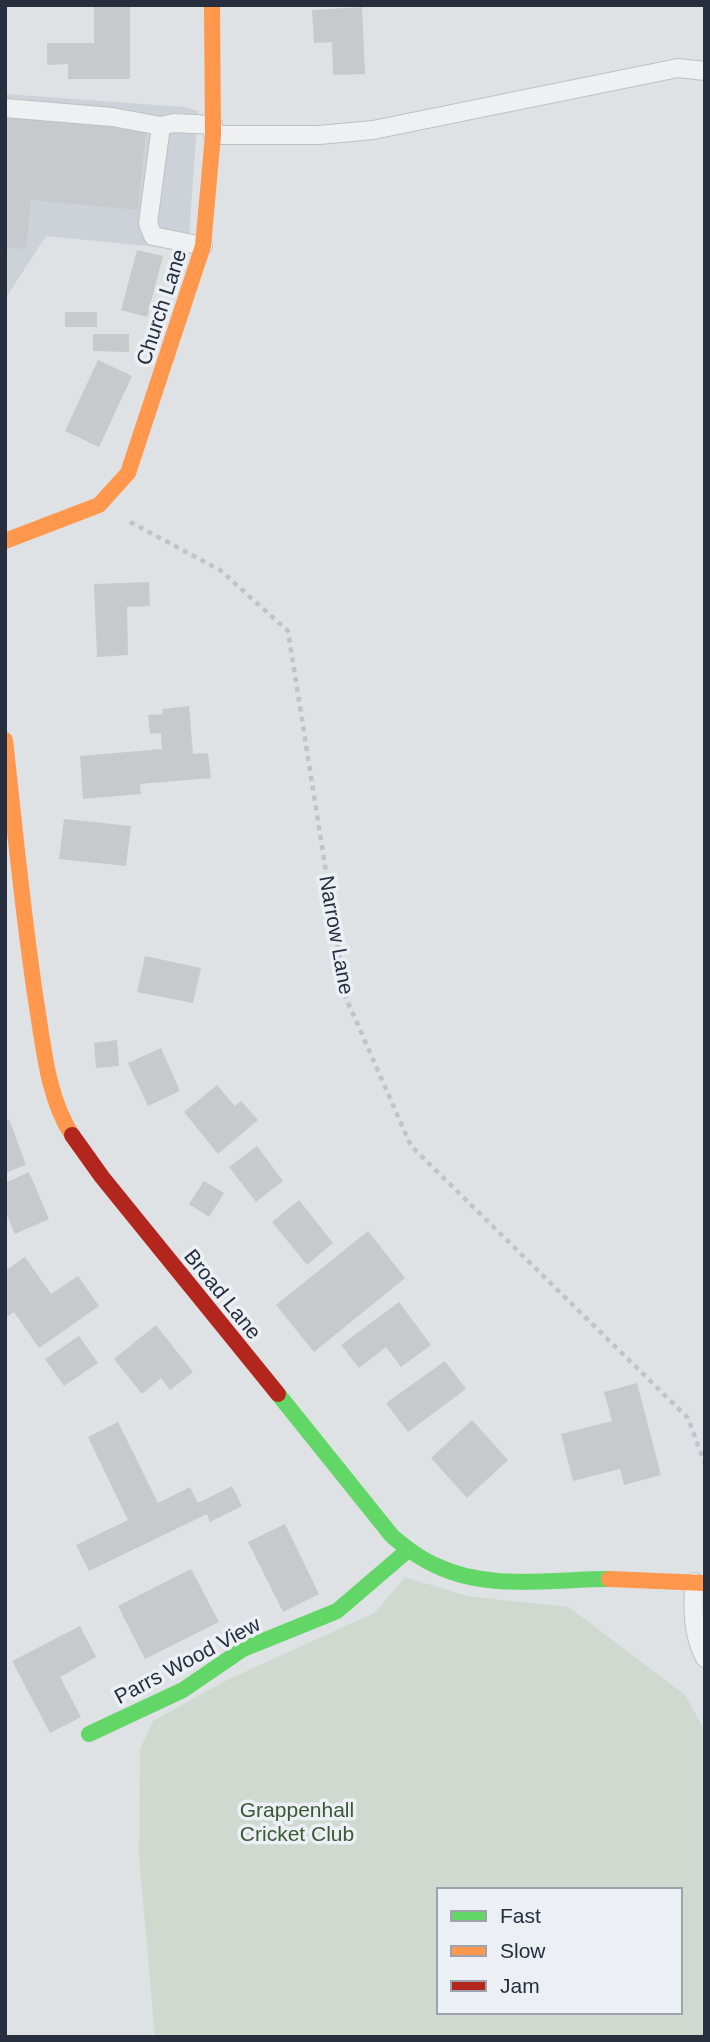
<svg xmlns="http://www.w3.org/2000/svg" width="710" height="2042" font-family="Helvetica,sans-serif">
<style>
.built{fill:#cdd1d8}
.green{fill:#d0d9d0;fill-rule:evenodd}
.building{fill:#c7cacd}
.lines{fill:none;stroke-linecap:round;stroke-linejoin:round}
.lane-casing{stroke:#bec0c3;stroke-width:20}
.path{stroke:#c1c3c8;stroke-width:4.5;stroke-dasharray:5 5;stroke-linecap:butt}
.lane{stroke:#eff0f1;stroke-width:18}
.fast{stroke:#63d668;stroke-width:16}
.slow{stroke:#ff974d;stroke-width:16}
.jam{stroke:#b3261e;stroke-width:16}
.labels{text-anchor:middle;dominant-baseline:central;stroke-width:7;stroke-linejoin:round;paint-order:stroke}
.street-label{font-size:21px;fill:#272e3e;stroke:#ecf0f5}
.park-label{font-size:21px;fill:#3a5934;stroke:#ecf0f5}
</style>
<rect width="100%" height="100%" fill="#dfe2e5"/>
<!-- built -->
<polygon class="built" points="5,94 184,107 198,111 188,250 46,236 5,299"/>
<!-- green -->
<path class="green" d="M 405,1577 L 467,1596 L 569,1607 L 685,1695 L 705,1731 L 703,2037 L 155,2037 L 139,1856 L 140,1749 L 153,1721 L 227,1680 L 374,1613 ZM 439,1890 L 680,1890 L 680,2012 L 439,2012 Z"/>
<!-- building -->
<g class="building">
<polygon points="94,5 130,5 130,79 68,79 68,64 47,65 47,43 94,43"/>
<polygon points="362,7 365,74 333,75 332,42 314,43 312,10"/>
<polygon points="5,115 146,128 138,210 31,200 26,249 5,248"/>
<polygon points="137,250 163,256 147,317 121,310"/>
<rect x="65" y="312" width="32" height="15"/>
<polygon points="93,334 129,334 129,352 93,351"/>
<polygon points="98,360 132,376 99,447 65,431"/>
<polygon points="149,582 150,606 127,607 128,655 97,657 94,584"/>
<polygon points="189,706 193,754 208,753 211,778 140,784 141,794 83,799 80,756 162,749 161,733 150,734 148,715 163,714 162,709"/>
<polygon points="64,819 131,826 126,866 59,859"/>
<polygon points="145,956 201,968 193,1003 137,992"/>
<polygon points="117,1040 119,1066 96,1068 94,1043"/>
<polygon points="161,1048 180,1091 148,1106 128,1063"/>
<polygon points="217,1085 235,1106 241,1101 258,1120 218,1154 184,1112"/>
<polygon points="9,1119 26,1165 5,1173 5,1121"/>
<polygon points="257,1146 283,1181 256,1202 229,1167"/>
<polygon points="29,1172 49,1219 15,1234 5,1211 5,1183"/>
<polygon points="204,1181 224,1193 209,1217 189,1204"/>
<polygon points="299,1200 333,1243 307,1265 272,1222"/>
<polygon points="368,1231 405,1278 314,1352 276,1305"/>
<polygon points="25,1257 51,1294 78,1276 99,1306 39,1348 14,1312 5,1318 5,1271"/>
<polygon points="399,1302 431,1345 401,1367 386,1347 359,1368 341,1345"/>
<polygon points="156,1325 193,1372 170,1390 161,1378 142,1394 114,1359"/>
<polygon points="79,1336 98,1363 64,1386 45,1359"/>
<polygon points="445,1361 466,1389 408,1432 386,1403"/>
<polygon points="637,1383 661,1475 624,1485 620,1469 573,1481 561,1434 612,1421 604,1392"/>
<polygon points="472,1420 508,1460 467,1498 431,1458"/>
<polygon points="118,1422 158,1503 190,1487 198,1503 232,1486 242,1506 210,1522 207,1514 89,1571 76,1545 128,1520 88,1437"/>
<polygon points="285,1524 319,1594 283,1612 248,1542"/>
<polygon points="191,1569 219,1622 145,1659 118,1606"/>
<polygon points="80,1626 96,1657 60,1677 81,1717 50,1733 12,1661"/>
</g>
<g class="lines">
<!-- lane casing -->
<g class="lane-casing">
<g id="lane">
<polyline points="5,108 112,117 161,126"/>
<polyline points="213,135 319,135 373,130 678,68 705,71"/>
<polyline points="203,246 153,236 148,223 161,126 174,123 213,125"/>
<path d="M 694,1582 C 693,1609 692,1634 705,1658"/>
</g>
</g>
<!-- path -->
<polyline class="path" points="130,522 220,570 288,631 346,998 411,1146 688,1418 705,1464"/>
<!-- lane -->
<use href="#lane" class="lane"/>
<!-- fast -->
<g class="fast">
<path d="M 278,1394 L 392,1536 C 406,1548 420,1559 437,1566 C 489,1591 553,1579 609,1579"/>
<polyline points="89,1734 183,1690 243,1649 337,1611 407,1551"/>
</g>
<!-- slow -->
<g class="slow">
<polyline points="5,541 99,505 128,473 203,246 213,135 212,5"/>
<path d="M 5,740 C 15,829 23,918 37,1007 C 44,1050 48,1098 72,1135"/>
<polyline points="609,1579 705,1583"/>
</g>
<!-- jam -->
<polyline class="jam" points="72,1135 102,1177 278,1394"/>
</g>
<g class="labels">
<!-- street labels -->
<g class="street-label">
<text transform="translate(161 307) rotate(-72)">Church Lane</text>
<text transform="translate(337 935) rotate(80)">Narrow Lane</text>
<text transform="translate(223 1294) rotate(51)">Broad Lane</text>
<text transform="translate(187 1660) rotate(-28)">Parrs Wood View</text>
</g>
<!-- park labels -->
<g class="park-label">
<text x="297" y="1809">Grappenhall<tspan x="297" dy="24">Cricket Club</tspan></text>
</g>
</g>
<!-- border -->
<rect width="710" height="2042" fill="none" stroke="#272e3e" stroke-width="14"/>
<!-- legend -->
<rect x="437" y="1888" width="245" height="126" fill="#ecf0f5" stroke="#9da2ac" stroke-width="2"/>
<rect x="451" y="1911" width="35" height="10" fill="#63d668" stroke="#9da2ac" stroke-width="2"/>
<text x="500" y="1923" font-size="21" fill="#272e3e">Fast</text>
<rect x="451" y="1946" width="35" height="10" fill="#ff974d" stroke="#9da2ac" stroke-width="2"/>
<text x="500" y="1958" font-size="21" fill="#272e3e">Slow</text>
<rect x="451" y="1981" width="35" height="10" fill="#b3261e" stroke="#9da2ac" stroke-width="2"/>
<text x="500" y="1993" font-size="21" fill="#272e3e">Jam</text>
</svg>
